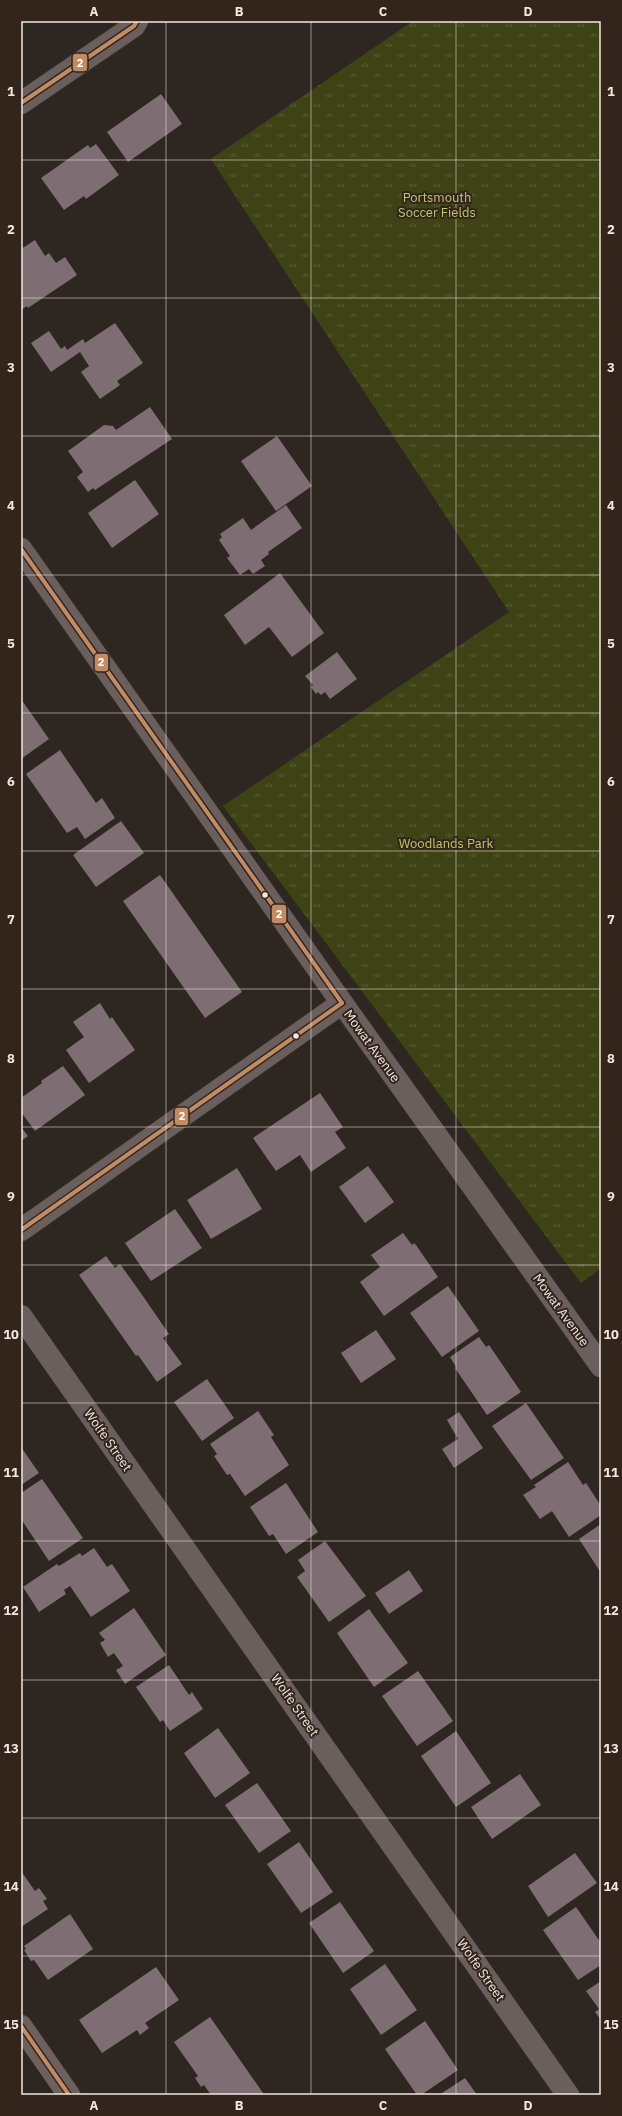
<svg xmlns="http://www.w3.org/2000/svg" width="622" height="2116" font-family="'IBM Plex Sans',sans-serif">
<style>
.park{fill:url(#park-tufts)}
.building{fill:#7e6e73}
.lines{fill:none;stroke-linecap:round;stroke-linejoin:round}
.street-casing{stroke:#49423d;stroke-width:23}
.secondary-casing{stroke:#49423d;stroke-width:23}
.street{stroke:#6a5f5d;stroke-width:22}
.secondary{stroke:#6d615e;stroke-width:22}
.bus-1-casing{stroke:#33251c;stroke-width:7}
.bus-1{stroke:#c18c65;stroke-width:4}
.grid{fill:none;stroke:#f2e8e2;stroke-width:1;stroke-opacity:0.55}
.bus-dot{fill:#f2e8e2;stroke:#33251c;stroke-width:1.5}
.labels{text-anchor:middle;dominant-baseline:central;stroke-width:4;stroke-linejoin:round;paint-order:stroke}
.park-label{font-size:13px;fill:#bcc86b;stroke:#33251c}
.street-label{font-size:13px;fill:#f2e8e2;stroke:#33251c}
.line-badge{stroke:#33251c;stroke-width:1.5}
.badge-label{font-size:11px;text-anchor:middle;font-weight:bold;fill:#fff}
.neatline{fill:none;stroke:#f2e8e2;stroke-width:1.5}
.grid-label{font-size:13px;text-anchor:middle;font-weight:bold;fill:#f2e8e2}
</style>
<defs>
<pattern id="park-tufts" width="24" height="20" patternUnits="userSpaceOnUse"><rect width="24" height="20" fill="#3e4315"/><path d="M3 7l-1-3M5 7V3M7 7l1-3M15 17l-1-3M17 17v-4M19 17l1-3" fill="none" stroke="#5a5e37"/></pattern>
</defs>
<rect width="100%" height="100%" fill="#2e2621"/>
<!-- park -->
<polygon class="park" points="413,21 601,21 601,1268 581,1283 223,806 509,612 211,159"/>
<!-- building -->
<g class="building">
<polygon points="161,94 182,124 128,162 107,132"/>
<polygon points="96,144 119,175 86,199 84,196 64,210 41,178 88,145 90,148"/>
<polygon points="35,240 45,256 49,253 56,263 65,257 77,275 28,308 27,306 21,310 21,249"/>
<polygon points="115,323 143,363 117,381 120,385 100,399 81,372 89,366 80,352 51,372 31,343 49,331 61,349 65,346 67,350 83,339 85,343"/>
<polygon points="150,407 172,439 95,490 93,488 88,492 77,477 83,472 68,451 104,425 113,426 116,430"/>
<polygon points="277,436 312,486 276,511 241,461"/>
<polygon points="135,480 159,514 112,548 88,513"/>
<polygon points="286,505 302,528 268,552 269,554 261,560 265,566 253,574 249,569 240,575 227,558 230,556 219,540 222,537 220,534 243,518 251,530"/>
<polygon points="280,573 324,633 292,657 269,627 245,645 224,615"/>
<polygon points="337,652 357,679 330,699 325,692 321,695 318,692 316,694 311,687 313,685 305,676"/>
<polygon points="21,699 49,739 21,759"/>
<polygon points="60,750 96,803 102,798 115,818 85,839 77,827 67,833 26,774"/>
<polygon points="121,821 144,853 96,887 73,855"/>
<polygon points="160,875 242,992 205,1018 123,901"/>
<polygon points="100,1003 110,1019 112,1017 116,1023 135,1050 89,1083 66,1050 84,1037 73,1022"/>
<polygon points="63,1066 85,1095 35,1131 21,1112 21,1098 42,1083 41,1081"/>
<polygon points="320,1093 343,1127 335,1132 346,1148 311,1172 300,1155 276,1171 253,1138"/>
<polygon points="21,1127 28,1136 21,1141"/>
<polygon points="368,1166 394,1202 365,1223 339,1187"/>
<polygon points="237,1168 262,1209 211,1239 187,1200"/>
<polygon points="175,1209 202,1248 151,1281 125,1243"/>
<polygon points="403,1233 412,1245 414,1243 416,1245 438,1277 384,1316 360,1282 380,1267 371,1255"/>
<polygon points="106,1256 115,1268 120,1264 138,1289 169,1334 163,1338 182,1364 157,1382 138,1355 136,1356 79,1275"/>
<polygon points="448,1286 479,1331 442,1357 410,1313"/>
<polygon points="376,1330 396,1359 361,1383 341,1353"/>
<polygon points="479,1337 486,1347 489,1345 521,1392 487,1415 455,1368 456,1367 450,1357"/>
<polygon points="207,1379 234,1418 202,1441 174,1402"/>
<polygon points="526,1403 564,1458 531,1480 492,1426"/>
<polygon points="258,1411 274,1435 271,1437 289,1465 245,1496 230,1474 227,1475 214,1456 217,1454 210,1444"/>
<polygon points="459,1412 483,1448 454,1468 442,1449 458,1439 447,1420"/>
<polygon points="21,1447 39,1473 21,1485"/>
<polygon points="568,1462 583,1485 586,1483 601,1506 601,1515 569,1537 552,1511 540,1519 523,1495 536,1487 534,1485"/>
<polygon points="42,1479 83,1538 49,1561 21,1519 21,1493"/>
<polygon points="286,1483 318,1532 286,1554 273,1534 269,1536 250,1507"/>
<polygon points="601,1524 601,1573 579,1539"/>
<polygon points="325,1541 366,1596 329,1622 297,1577 305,1571 298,1560"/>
<polygon points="94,1548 107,1567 112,1564 130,1591 91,1617 70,1586 64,1590 66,1594 39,1612 23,1587 57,1564 59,1566 80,1553 82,1556"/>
<polygon points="409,1570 423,1591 389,1614 375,1593"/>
<polygon points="134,1608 166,1655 125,1684 116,1670 123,1666 114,1653 108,1657 100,1643 105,1640 99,1633"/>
<polygon points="369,1609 408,1663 374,1687 337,1633"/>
<polygon points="169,1665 189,1695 192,1692 203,1709 170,1731 163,1720 160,1722 136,1687"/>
<polygon points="418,1671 453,1721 417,1746 382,1696"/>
<polygon points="218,1728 250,1773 215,1798 184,1753"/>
<polygon points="456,1731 491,1783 456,1807 421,1756"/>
<polygon points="520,1774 541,1805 492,1839 471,1807"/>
<polygon points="257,1783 291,1831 259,1853 225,1805"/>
<polygon points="299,1842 333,1892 301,1913 267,1864"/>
<polygon points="575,1853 597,1883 548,1917 528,1886"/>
<polygon points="21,1871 35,1891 39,1888 47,1899 43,1901 48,1909 21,1927"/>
<polygon points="340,1902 374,1951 343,1973 309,1923"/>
<polygon points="576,1907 601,1943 601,1965 578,1980 543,1930"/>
<polygon points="70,1914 93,1949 48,1980 34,1960 31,1961 24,1950 26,1949 24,1946"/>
<polygon points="385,1964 417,2010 381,2035 350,1989"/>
<polygon points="156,1967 179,2000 145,2023 149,2028 140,2035 137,2030 102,2053 79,2020"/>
<polygon points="601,1981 601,2020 595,2012 599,2009 586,1991"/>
<polygon points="210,2017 263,2093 260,2095 211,2095 204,2085 201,2087 195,2078 198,2076 174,2042"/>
<polygon points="425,2021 458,2070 421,2095 417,2095 385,2049"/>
<polygon points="465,2078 477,2095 439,2095"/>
</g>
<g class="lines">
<!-- street casing -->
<g class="street-casing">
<g id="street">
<polyline points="21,103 134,26 137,21"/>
<polyline points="21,549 342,1003 601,1366"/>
<polyline points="21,1230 342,1003"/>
<polyline points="21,1316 568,2095"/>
</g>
</g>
<!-- secondary casing -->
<g class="secondary-casing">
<polyline id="secondary" points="21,2026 69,2095"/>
</g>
<!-- street -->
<use href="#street" class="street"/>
<!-- secondary -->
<use href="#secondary" class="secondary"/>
<!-- bus-1 casing -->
<g class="bus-1-casing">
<g id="bus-1">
<polyline points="21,103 134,26 137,21"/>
<polyline points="21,549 342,1003"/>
<polyline points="21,1230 342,1003"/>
<polyline points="21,2026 69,2095"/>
</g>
</g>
<!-- bus-1 -->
<use href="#bus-1" class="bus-1"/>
</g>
<!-- grid -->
<path class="grid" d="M 166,21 L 166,2095M 311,21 L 311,2095M 456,21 L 456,2095M 21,160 L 601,160M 21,298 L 601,298M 21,436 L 601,436M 21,575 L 601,575M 21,713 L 601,713M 21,851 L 601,851M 21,989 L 601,989M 21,1127 L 601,1127M 21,1265 L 601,1265M 21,1403 L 601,1403M 21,1541 L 601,1541M 21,1680 L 601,1680M 21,1818 L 601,1818M 21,1956 L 601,1956"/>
<!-- markers -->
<g class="bus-dot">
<circle cx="265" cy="895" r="3.5"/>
<circle cx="296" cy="1036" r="3.5"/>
</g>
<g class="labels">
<!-- park labels -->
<g class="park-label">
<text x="437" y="197">Portsmouth<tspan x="437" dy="15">Soccer Fields</tspan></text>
<text x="446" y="843">Woodlands Park</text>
</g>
<!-- street labels -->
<g class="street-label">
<text transform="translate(372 1046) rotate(54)">Mowat Avenue</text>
<text transform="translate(561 1310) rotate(54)">Mowat Avenue</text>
<text transform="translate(108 1440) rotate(55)">Wolfe Street</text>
<text transform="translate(295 1705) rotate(55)">Wolfe Street</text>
<text transform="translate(481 1970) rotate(55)">Wolfe Street</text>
</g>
</g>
<g class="line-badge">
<rect x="72" y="53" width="16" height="19" rx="4" fill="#c18c65"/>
<rect x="94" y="653" width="15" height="19" rx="4" fill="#c18c65"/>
<rect x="271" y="904" width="16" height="20" rx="4" fill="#c18c65"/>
<rect x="174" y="1107" width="15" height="19" rx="4" fill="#c18c65"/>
</g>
<g class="badge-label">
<text x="80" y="67">2</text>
<text x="101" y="666">2</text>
<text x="279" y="918">2</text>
<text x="182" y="1120">2</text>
</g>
<!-- border -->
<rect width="622" height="2116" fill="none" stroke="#33251c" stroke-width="44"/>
<rect x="22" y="22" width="578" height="2072" class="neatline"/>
<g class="grid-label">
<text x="94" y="16">A</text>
<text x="239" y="16">B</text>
<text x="383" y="16">C</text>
<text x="528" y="16">D</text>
<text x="11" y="96">1</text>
<text x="611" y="96">1</text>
<text x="11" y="234">2</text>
<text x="611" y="234">2</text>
<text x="11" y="372">3</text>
<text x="611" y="372">3</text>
<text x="11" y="510">4</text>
<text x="611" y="510">4</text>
<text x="11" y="648">5</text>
<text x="611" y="648">5</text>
<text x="11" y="786">6</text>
<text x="611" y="786">6</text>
<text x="11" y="924">7</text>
<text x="611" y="924">7</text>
<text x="11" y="1063">8</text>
<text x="611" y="1063">8</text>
<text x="11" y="1201">9</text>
<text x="611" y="1201">9</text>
<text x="11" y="1339">10</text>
<text x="611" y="1339">10</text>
<text x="11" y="1477">11</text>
<text x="611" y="1477">11</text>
<text x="11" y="1615">12</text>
<text x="611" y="1615">12</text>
<text x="11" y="1753">13</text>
<text x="611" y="1753">13</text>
<text x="11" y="1891">14</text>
<text x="611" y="1891">14</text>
<text x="11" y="2029">15</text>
<text x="611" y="2029">15</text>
<text x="94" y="2110">A</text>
<text x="239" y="2110">B</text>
<text x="383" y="2110">C</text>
<text x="528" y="2110">D</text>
</g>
</svg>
